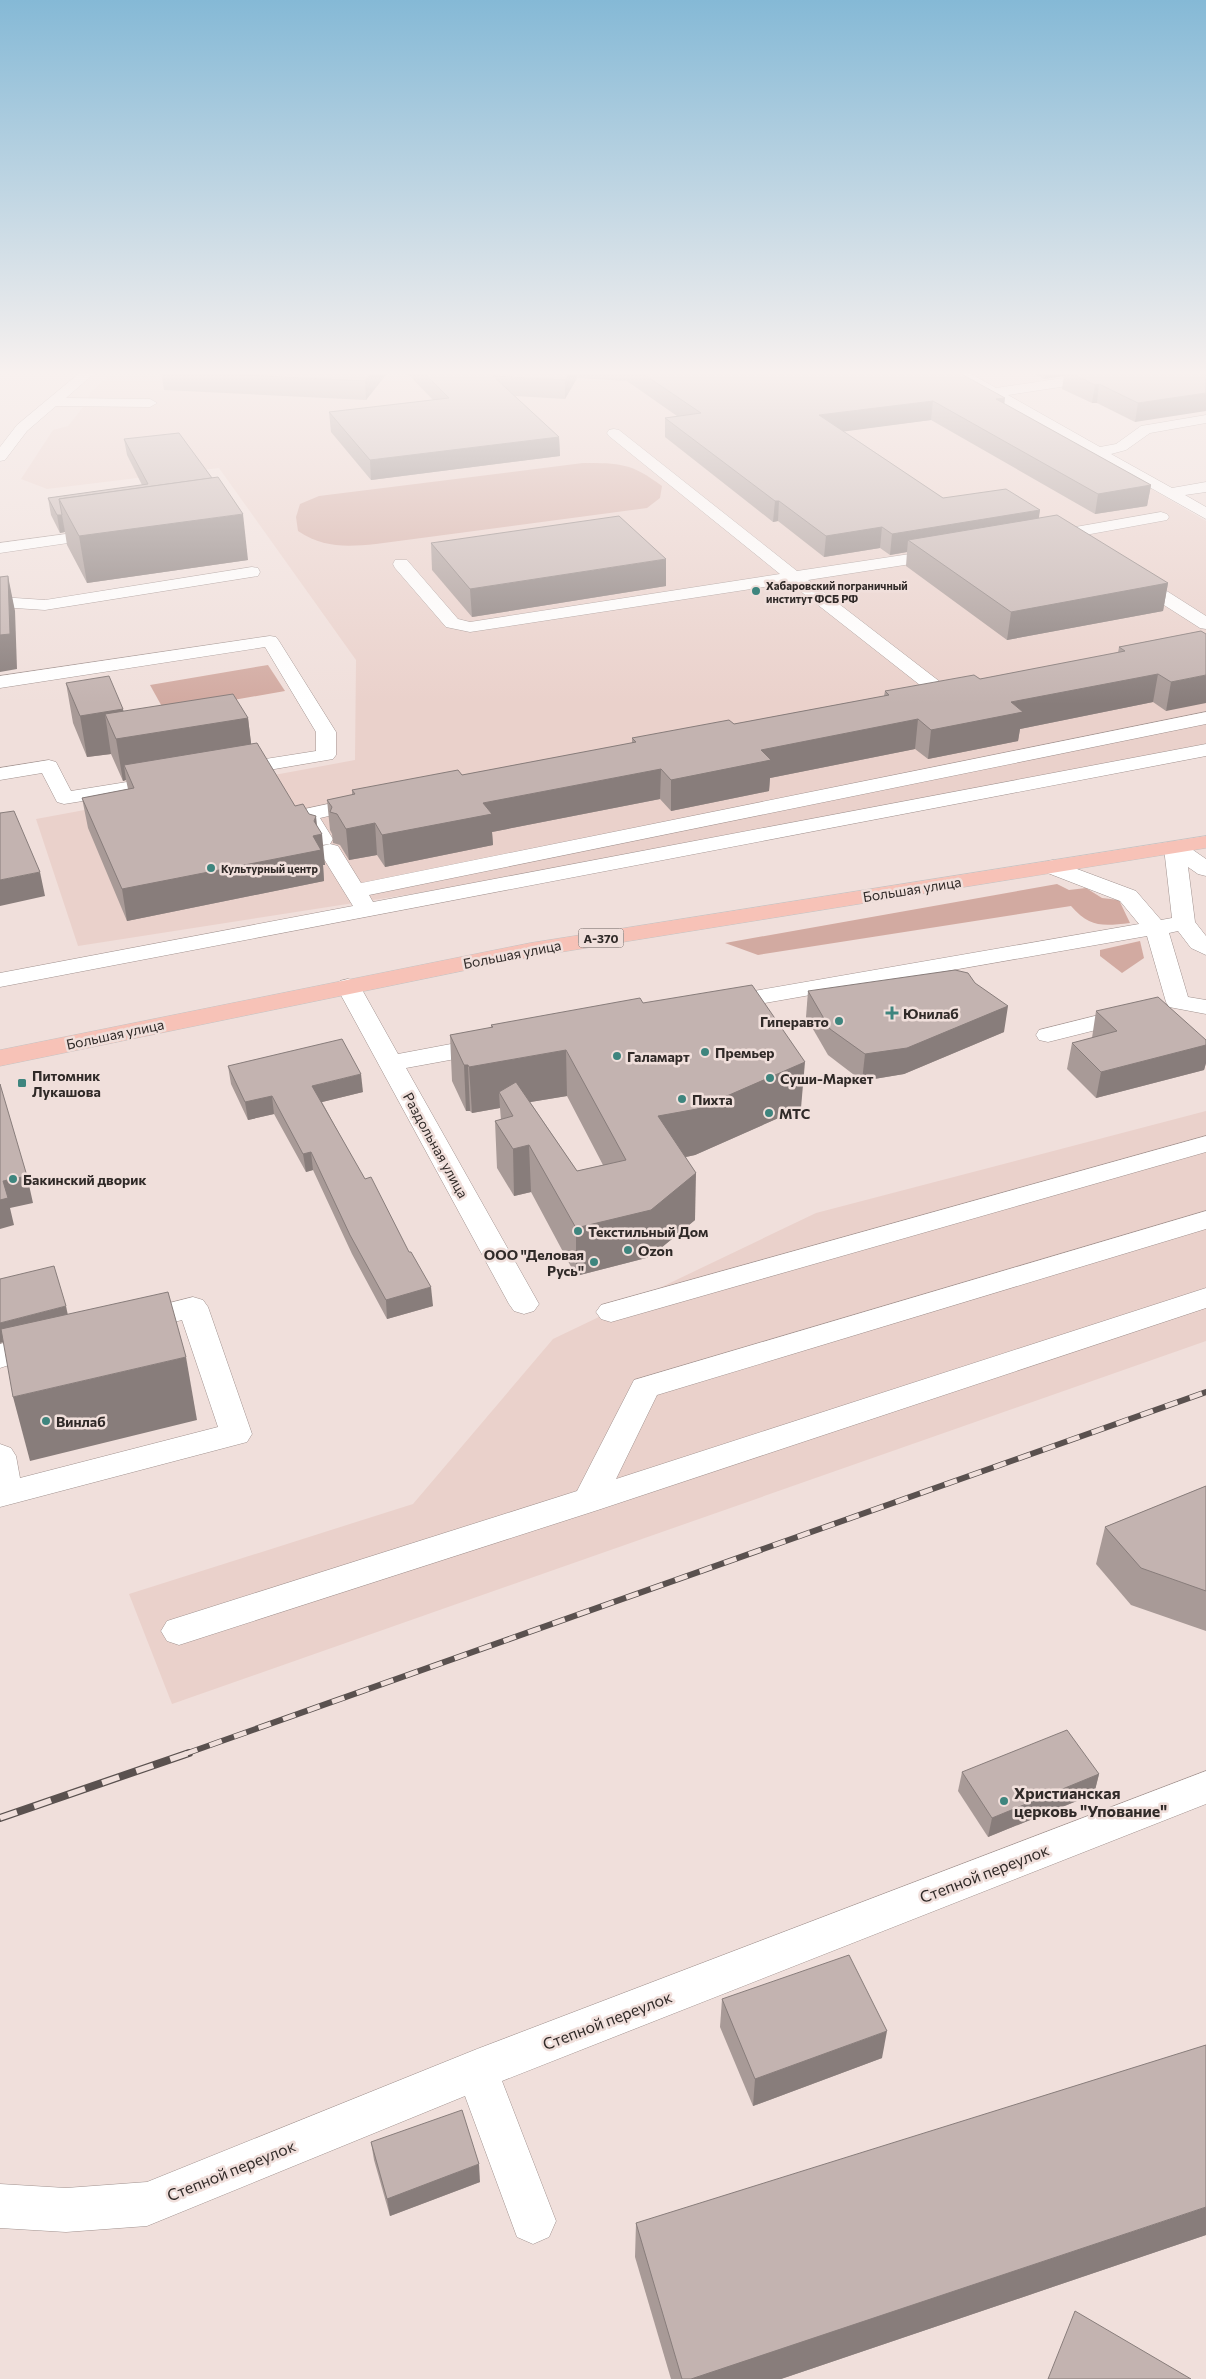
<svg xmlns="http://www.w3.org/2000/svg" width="1206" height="2379" font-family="Commissioner,sans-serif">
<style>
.built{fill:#ead1cb}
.green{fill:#d2aaa1}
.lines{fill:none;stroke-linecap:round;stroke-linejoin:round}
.minor-casing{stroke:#a1928f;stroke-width:1}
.highway-casing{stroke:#c5c3c3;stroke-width:1}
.minor{fill:#fff;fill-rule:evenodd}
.highway{fill:#f7c2b7;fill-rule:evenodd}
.rail-far1-casing{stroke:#5a514f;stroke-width:6}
.rail-casing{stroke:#5a514f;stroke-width:8}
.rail-far1{stroke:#f0dfdb;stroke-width:4.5;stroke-dasharray:13;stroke-linecap:butt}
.rail{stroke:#f0dfdb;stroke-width:5.5;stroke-dasharray:18;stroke-linecap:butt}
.wall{fill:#a89a97;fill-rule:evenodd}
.shaded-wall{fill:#887d7b}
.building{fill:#c3b3b0;stroke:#887d7b}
.poi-dot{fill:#3e857e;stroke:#f0dfdb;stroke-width:2}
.labels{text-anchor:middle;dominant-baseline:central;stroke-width:5;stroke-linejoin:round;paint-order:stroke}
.far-poi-label{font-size:11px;font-weight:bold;fill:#302a28;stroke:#f0dfdb;text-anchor:start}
.shield{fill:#f0dfdb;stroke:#6a605e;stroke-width:1}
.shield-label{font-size:12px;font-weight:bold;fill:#302a28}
.street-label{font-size:14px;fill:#302a28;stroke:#f0dfdb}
.poi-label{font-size:14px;font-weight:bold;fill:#302a28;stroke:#f0dfdb;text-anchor:start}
.near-poi-label{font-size:16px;font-weight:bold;fill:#302a28;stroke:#f0dfdb;text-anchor:start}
.near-street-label{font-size:16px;fill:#302a28;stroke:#f0dfdb}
</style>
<rect width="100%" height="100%" fill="#f0dfdb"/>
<!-- built -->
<g class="built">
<polygon points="114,371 950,371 1206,521 1206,744 566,870 78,946 36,819 355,760 356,660 219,468 47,489 21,479 53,430 68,426 88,401 90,393"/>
<polygon points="1206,1111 1206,1341 172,1704 129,1594 413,1504 553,1339 816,1213"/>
</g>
<!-- green -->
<g class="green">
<path d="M 583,463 C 620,463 631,463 662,486 L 660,498 L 647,508 L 376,544 C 346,547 324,548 298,531 L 296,517 L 300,504 L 319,496 Z"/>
<polygon points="268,665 285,691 165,712 150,685"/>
<path d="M 1057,884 L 1069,890 L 1086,888 L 1102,898 L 1119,900 L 1130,923 C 1103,926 1090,928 1071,906 L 758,955 L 725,943 Z"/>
<polygon points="1140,941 1144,958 1122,973 1100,956 1100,950"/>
</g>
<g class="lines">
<!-- minor casing -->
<g class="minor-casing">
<g id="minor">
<polygon points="82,371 97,371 66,398 150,399 157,403 150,407 56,406 27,431 5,460 0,461 0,447 17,425"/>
<polygon points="949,371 966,371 996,388 1111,371 1146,371 1139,375 1008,395 1100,447 1116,444 1141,426 1206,415 1206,423 1150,433 1126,450 1111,454 1172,488 1206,482 1206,492 1185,495 1206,507 1206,519 988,396"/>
<polygon points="614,429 619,430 797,571 943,549 949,550 951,554 949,558 943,559 808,580 948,688 950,692 948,696 941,698 934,696 790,583 470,632 446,627 395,568 393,564 395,560 407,560 458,619 470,622 780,574 609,436 607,433 609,430"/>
<polygon points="1161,512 1167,514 1169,517 1167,520 1047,542 1041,540 1039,537 1041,534 1047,532"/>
<polygon points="103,529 109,531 111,534 109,537 0,553 0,543"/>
<polygon points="252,567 258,568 260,572 258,576 45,610 0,607 0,597 45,600"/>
<polygon points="1134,573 1140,574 1206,616 1206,629 1200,628 1128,582 1125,578 1128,574"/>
<polygon points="270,636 276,637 279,641 336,732 336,755 333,759 234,776 227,774 224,770 227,766 234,764 316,751 316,732 265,647 0,688 0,676"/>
<polygon points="1206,712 1206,724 369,895 373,902 1206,744 1206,756 0,987 0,973 353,906 319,851 322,846 330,844 338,846 361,883"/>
<polygon points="49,760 56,762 71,791 164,776 171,778 174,782 171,786 164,788 64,804 57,802 42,773 0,780 0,768"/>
<polygon points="365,796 372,798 375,802 372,806 320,818 333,839 330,844 322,845 314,844 296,814 300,810"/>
<polygon points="1175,842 1183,843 1206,859 1206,876 1198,874 1188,867 1195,922 1206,936 1206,955 1191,948 1178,931 1169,933 1188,997 1206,1000 1206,1014 1169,1007 1166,1002 1147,936 725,1010 716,1008 713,1003 716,998 725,996 1139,924 1120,901 1045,872 1042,867 1045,862 1053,860 1136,891 1161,920 1172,918 1164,848 1167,843"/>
<polygon points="348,979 356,981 360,986 398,1054 488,1037 497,1040 501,1045 497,1050 488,1053 406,1068 539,1304 534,1311 524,1314 514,1311 509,1304 336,986 340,981"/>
<polygon points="1131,1007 1140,1009 1143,1014 1140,1019 1048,1042 1039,1040 1036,1035 1039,1030"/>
<polygon points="1206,1136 1206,1152 611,1322 601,1319 596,1312 601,1305"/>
<polygon points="1206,1211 1206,1229 657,1395 616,1479 1206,1288 1206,1308 601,1509 179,1645 167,1641 161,1631 167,1621 577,1491 634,1380"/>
<polygon points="193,1297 203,1300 208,1307 252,1434 247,1442 0,1507 0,1444 11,1448 16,1456 20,1478 218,1427 182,1320 137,1331 126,1328 122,1321 126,1314"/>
<polygon points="41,1334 52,1337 56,1344 52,1351 0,1368 0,1344"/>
<polygon points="1206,1771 1206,1804 502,2081 556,2221 549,2237 533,2244 517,2237 465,2096 147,2226 66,2232 0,2228 0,2184 66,2188 147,2182 477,2049"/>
</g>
</g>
<!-- highway casing -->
<g class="highway-casing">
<polygon id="highway" points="1206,836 1206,848 530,957 0,1066 0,1050 530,943"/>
</g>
<!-- minor -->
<use href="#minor" class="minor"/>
<!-- highway -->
<use href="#highway" class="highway"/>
<!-- rail-far1 casing -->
<g class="rail-far1-casing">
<polyline id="rail-far1" points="185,1754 1206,1392"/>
</g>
<!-- rail casing -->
<g class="rail-casing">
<polyline id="rail" points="0,1818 189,1753"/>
</g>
<!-- rail-far1 -->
<use href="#rail-far1" class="rail-far1"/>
<!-- rail -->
<use href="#rail" class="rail"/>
</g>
<!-- wall -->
<g class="wall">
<polygon points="161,371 389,371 366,400 164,390"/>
<polygon points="405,371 956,371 1004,404 1151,485 1147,506 1095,514 931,420 843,431 943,498 1040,510 1038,518 1168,583 1163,611 1007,640 906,566 907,552 890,555 880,548 824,557 778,521 773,522 665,437 665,418 677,416 627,381 577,378 565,399 515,396 559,437 560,456 371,480 331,432 329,412 433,400"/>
<polygon points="1028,371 1206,371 1135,422 1097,403 1092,403 1062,389 1064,376 1044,379"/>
<polygon points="124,439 248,560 87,583 67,545 65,532 60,533 51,515 48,498 142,485 127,455"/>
<polygon points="431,543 666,586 472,617 432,570"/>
<polygon points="1201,631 1166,711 1153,702 1020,729 1018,741 928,759 915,749 770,778 769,791 671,811 660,799 492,832 493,845 385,867 377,855 349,860 340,845 333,843 332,834 330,830 327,800 352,795 352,790 462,775 632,743 632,738 734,724 884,696 885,691 980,679 1118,653 1119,647"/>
<polygon points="66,683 124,711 248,718 251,744 295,806 317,826 325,865 323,865 324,881 127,921 88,828 82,798 128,789 126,780 123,781 111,754 87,757 73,723"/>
<polygon points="808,991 1004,1032 904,1074 862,1081 828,1055 806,1017"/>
<path d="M 643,1003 L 801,1108 L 695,1155 L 686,1157 L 695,1220 L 650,1257 L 576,1276 L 531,1192 L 514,1196 L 497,1168 L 495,1121 L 501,1120 L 500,1108 L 472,1113 L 470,1111 L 466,1111 L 452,1081 L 450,1035 L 491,1028 L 491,1025 ZM 567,1096 L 603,1165 L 577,1171 L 530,1102 Z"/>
<polygon points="1096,1011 1206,1040 1206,1063 1204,1070 1096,1098 1067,1069 1072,1043 1092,1038"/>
<polygon points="228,1066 363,1092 322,1102 433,1306 387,1319 352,1254 313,1170 306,1172 274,1114 248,1120 231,1084"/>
<polygon points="1206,1486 1206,1631 1131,1605 1096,1564 1105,1527"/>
<polygon points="962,1772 1099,1774 1094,1794 988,1837 958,1791"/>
<polygon points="722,1999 882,2058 753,2106 720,2027"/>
<polygon points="371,2142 480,2182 390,2216 374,2160"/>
<polygon points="636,2223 1206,2235 781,2379 671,2379 635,2257"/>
</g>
<!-- shaded-wall -->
<g class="shaded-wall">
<polygon points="373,371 389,371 366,400 365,381"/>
<polygon points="570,371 577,371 577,378 565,399 565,380"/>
<polygon points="1045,371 1065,371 1064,376 1044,379"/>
<polygon points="1099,384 1097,403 1092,403 1095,385"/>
<polygon points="1206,393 1206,411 1135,422 1138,403"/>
<polygon points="1005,398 1003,417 996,399"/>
<polygon points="933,401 931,420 818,435 819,415"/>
<polygon points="559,437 560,456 371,480 370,460"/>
<polygon points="1151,485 1147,506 1095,514 1098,494"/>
<polygon points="775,501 779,501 778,521 773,522"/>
<polygon points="1040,510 1037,531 908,540 907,552 890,555 892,534"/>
<polygon points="243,514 248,560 87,583 79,536"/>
<polygon points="57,515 62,515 65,532 60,533"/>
<polygon points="882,527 880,548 824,557 826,536"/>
<polygon points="666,559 666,586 472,617 470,589"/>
<polygon points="8,576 15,611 17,669 0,672 0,635"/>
<polygon points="1168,583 1163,611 1007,640 1011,612"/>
<polygon points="1158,674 1153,702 1020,729 1018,741 928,759 931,730 1011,702"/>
<polygon points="1206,675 1206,703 1166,711 1171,682"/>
<polygon points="123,709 128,737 248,718 253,759 124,765 126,780 123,781 116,739 105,714 111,754 87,757 80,716"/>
<polygon points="918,719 915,749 770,778 769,791 671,811 671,780 761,750"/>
<polygon points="661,769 660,799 492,832 493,845 385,867 382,835 483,803"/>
<polygon points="316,816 318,835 322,834 325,865 323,865 324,881 127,921 122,889 313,836 314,821"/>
<polygon points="375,823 377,855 349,860 346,829"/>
<polygon points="40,872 45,896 0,906 0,880"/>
<polygon points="1008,1006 1004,1032 904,1074 862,1081 865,1054"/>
<polygon points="1206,1045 1206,1063 1204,1070 1096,1098 1101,1072"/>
<polygon points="566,1050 567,1096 507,1106 499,1092 500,1108 472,1113 469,1067"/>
<polygon points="805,1062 801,1108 695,1155 657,1163 658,1116"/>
<polygon points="464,1065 468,1065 470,1111 466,1111"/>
<polygon points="361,1074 363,1092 314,1104 312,1086"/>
<polygon points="272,1096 274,1114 248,1120 245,1102"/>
<polygon points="529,1145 531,1192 514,1196 513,1149"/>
<polygon points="311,1152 313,1170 306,1172 303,1154"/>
<polygon points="696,1173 695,1220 650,1257 576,1276 576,1228"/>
<polygon points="27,1176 33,1203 10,1208 14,1225 0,1229 0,1200 3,1181"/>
<polygon points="431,1287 433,1306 387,1319 386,1300"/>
<polygon points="66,1306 70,1325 0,1343 0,1323"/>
<polygon points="186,1357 197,1420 30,1461 13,1397"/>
<polygon points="1099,1774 1094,1794 988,1837 992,1818"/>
<polygon points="887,2031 882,2058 753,2106 755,2079"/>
<polygon points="479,2164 480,2182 390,2216 387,2199"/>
<polygon points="1206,2207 1206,2235 781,2379 691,2379"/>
</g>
<!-- building -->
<g class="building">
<polygon points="161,371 373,371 365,381"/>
<polygon points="422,371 570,371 565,380 493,376 559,437 370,460 329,412 449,398"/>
<polygon points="639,371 956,371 1005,398 996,399 1151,485 1098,494 933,401 819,415 943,498 1006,489 1040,510 892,534 882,527 826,536 779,501 775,501 665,418 701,413"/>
<polygon points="1067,371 1206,371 1206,393 1138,403 1099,384 1095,385"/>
<polygon points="179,433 212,478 59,499 62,515 57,515 48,498 148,484 124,439"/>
<polygon points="218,477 243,514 79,536 59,499"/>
<polygon points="1057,515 1168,583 1011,612 908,540"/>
<polygon points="619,516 666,559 470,589 431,543"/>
<polygon points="8,576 10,634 0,635 0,577"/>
<polygon points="1201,631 1206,634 1206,675 1171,682 1158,674 1011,702 1023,712 931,730 918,719 761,750 771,760 671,780 661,769 483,803 492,814 382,835 375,823 346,829 337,814 330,812 332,807 327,800 355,794 352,790 458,770 462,775 636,742 632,738 729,720 734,724 889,695 885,691 974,675 980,679 1125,651 1119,647"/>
<polygon points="109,676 123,709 80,716 66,683"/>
<polygon points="233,694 248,718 116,739 105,714"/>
<polygon points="257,743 295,806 303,804 309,814 316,816 314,821 322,834 313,836 321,850 122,889 82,798 134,788 124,765"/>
<polygon points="14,811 40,872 0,880 0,813"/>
<polygon points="955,970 968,973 975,983 1008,1006 907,1048 865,1054 830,1029 808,991"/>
<polygon points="752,985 805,1062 697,1109 658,1116 696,1173 651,1210 576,1228 529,1145 513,1149 495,1121 513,1116 499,1092 516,1082 577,1171 626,1160 566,1050 469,1067 468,1065 464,1065 450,1035 493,1027 491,1025 640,998 643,1003"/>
<polygon points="1158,997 1206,1040 1206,1045 1101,1072 1072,1043 1117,1031 1096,1011"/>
<polygon points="342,1039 361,1074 312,1086 365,1179 371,1177 409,1252 411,1252 431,1287 386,1300 350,1235 311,1152 303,1154 272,1096 245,1102 228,1066"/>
<polygon points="0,1084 27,1176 3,1181 8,1198 0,1200"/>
<polygon points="54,1266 66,1306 0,1323 0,1279"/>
<polygon points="168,1292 186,1357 13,1397 1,1329"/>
<polygon points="1206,1486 1206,1591 1141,1568 1105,1527"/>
<polygon points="1067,1730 1099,1774 992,1818 962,1772"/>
<polygon points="849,1955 887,2031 755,2079 722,1999"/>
<polygon points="1206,2045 1206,2207 691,2379 682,2379 636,2223"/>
<polygon points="462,2110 479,2164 387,2199 371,2142"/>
<polygon points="1075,2311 1191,2379 1048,2379"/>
</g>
<!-- sky -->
<linearGradient id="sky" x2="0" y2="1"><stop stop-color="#85b9d6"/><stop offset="0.53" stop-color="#f8f1ef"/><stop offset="1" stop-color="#f8f1ef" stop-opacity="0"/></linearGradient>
<rect width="1206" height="704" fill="url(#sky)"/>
<!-- markers -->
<g class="poi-dot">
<circle cx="756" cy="591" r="5"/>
<circle cx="211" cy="868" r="5"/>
<path d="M889.5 1005.5h5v5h5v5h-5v5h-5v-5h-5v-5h5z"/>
<circle cx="839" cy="1021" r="5"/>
<circle cx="705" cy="1052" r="5"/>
<circle cx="617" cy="1056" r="5"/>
<circle cx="770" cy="1078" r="5"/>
<rect x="17" y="1078" width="10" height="10" rx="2.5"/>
<circle cx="682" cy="1099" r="5"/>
<circle cx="769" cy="1113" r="5"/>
<circle cx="13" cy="1179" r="5"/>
<circle cx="578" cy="1231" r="5"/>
<circle cx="628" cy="1250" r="5"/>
<circle cx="594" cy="1262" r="5"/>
<circle cx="46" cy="1421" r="5"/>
<circle cx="1004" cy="1801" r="5"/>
</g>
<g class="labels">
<!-- far-poi labels -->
<g class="far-poi-label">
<text x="766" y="585">Хабаровский пограничный<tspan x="766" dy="13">институт ФСБ РФ</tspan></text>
<text x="221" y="868">Культурный центр</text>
</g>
<!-- shield labels -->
<rect class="shield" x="578.5" y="928.5" width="45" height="19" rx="4"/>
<g class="shield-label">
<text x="601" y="938">А-370</text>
</g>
<!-- street labels -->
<g class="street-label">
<text transform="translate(912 889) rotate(-9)">Большая улица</text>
<text transform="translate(512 954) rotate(-11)">Большая улица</text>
<text transform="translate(115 1034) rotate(-12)">Большая улица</text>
<text transform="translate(436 1145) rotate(61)">Раздольная улица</text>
</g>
<!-- poi labels -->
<g class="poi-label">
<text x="903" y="1013">Юнилаб</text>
<text x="829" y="1021" text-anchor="end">Гиперавто</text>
<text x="715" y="1052">Премьер</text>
<text x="627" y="1056">Галамарт</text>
<text x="32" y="1075">Питомник<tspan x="32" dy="16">Лукашова</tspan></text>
<text x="780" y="1078">Суши-Маркет</text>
<text x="692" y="1099">Пихта</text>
<text x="779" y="1113">МТС</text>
<text x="23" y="1179">Бакинский дворик</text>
<text x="588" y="1231">Текстильный Дом</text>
<text x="638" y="1250">Ozon</text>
<text x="584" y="1254" text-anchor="end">ООО "Деловая<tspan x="584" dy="16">Русь"</tspan></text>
<text x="56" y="1421">Винлаб</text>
</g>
<!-- near-poi labels -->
<g class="near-poi-label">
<text x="1014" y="1792">Христианская<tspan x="1014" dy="18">церковь "Упование"</tspan></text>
</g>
<!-- near-street labels -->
<g class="near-street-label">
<text transform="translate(984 1873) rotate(-21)">Степной переулок</text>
<text transform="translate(607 2020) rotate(-21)">Степной переулок</text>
<text transform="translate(231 2170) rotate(-22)">Степной переулок</text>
</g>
</g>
</svg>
